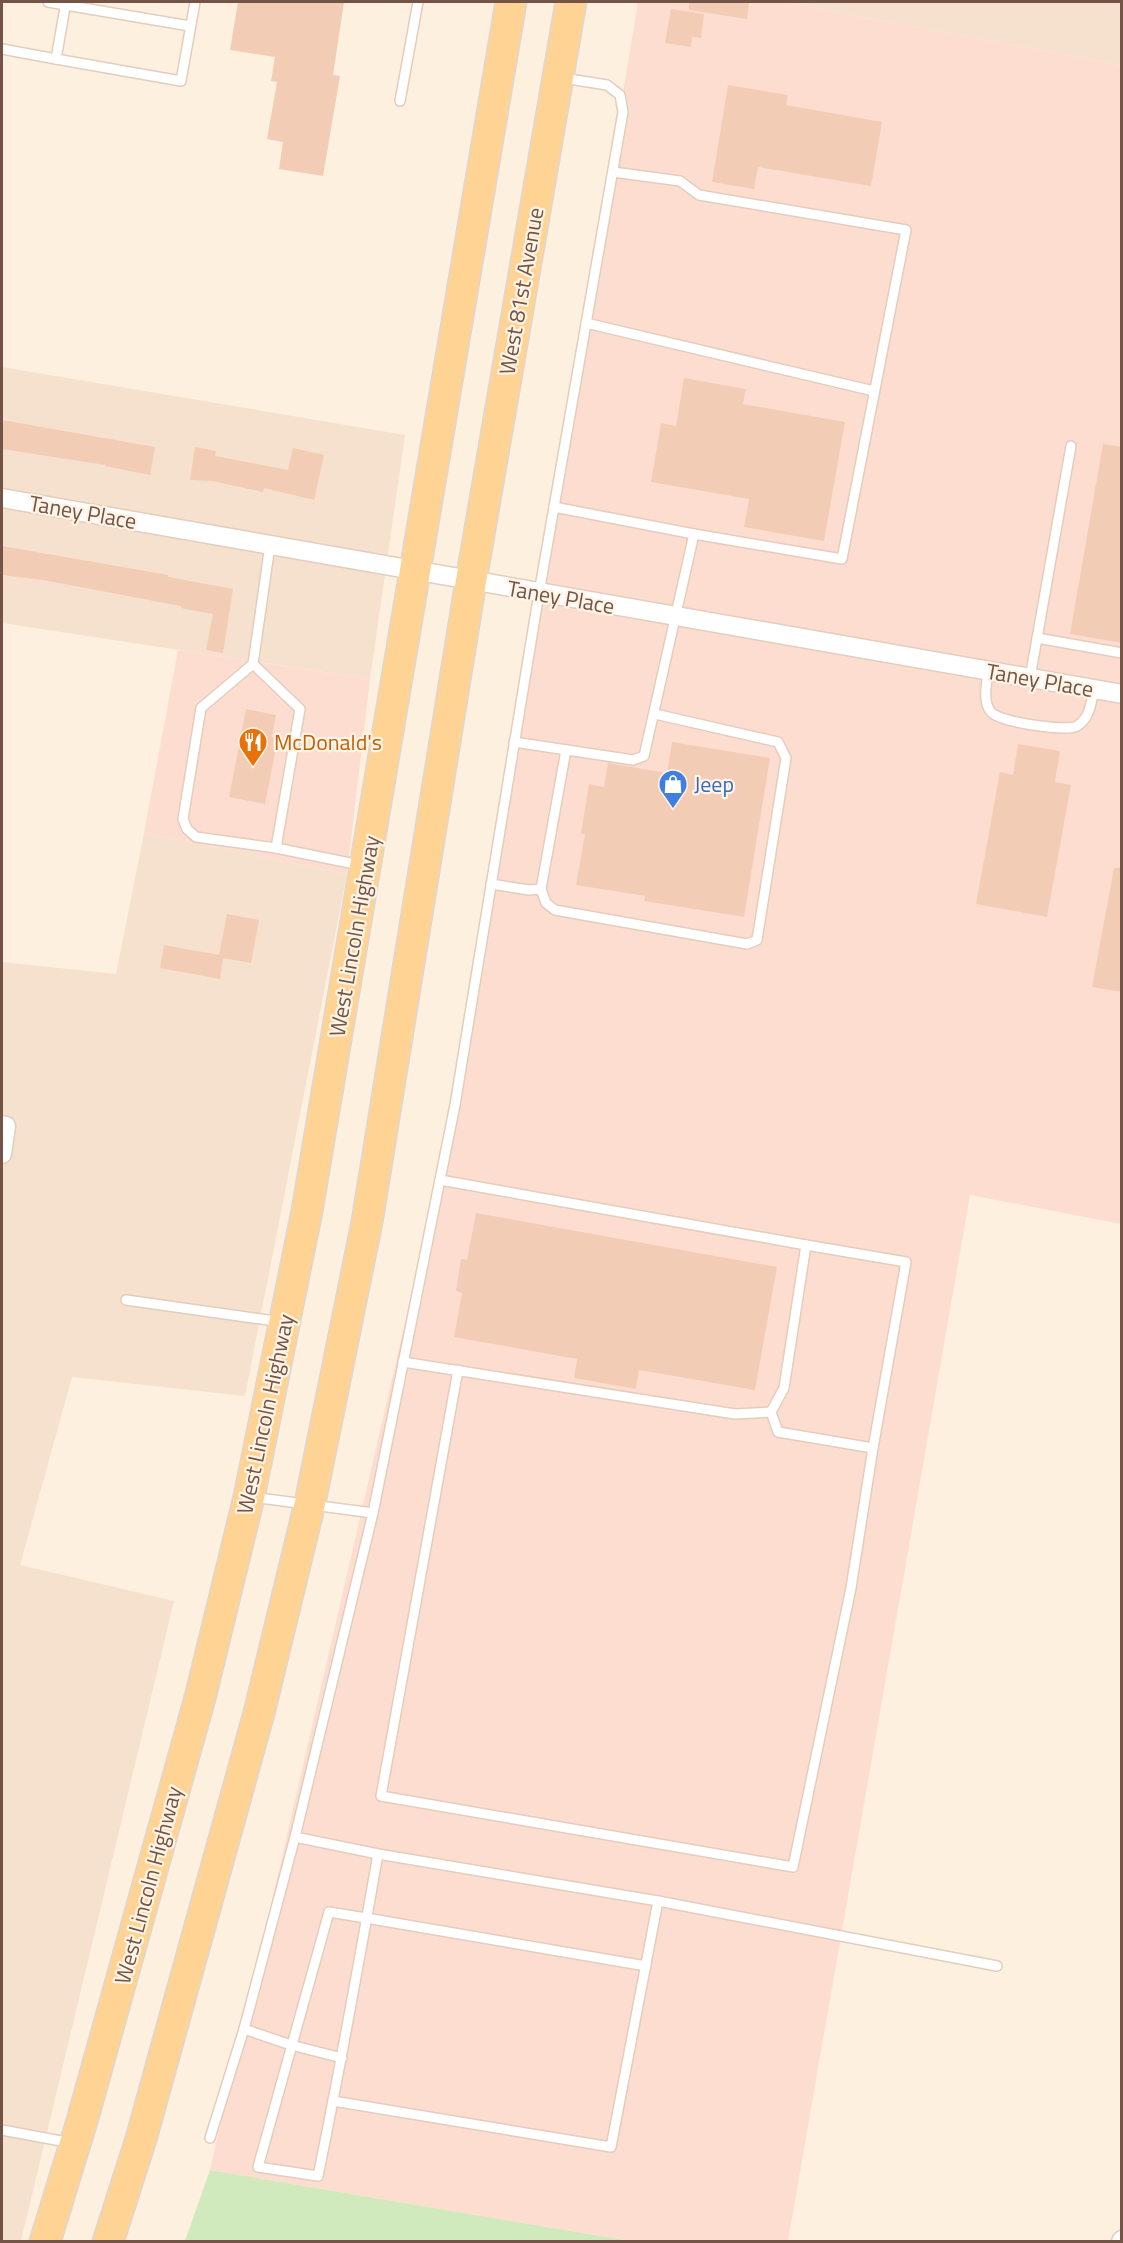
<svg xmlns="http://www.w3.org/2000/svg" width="1123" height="2243" font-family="'Titillium Web',sans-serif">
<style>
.residential{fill:#f5e1cd}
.commercial{fill:#feddd1}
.green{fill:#d1eabd}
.building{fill:#f3ccb5}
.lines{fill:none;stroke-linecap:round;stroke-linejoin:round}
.service-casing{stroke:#e3cdbd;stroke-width:12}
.minor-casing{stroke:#e3cdbd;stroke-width:21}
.primary-casing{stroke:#ded6d3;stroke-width:33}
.service{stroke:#fff;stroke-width:9}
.minor{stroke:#fff;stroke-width:18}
.primary{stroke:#ffd394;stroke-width:30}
.labels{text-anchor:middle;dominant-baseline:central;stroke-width:4.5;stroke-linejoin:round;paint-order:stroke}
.street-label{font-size:22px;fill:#745446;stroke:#fff4e5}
.food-label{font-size:22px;fill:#c56008;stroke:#fff4e5;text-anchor:start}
.shop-label{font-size:22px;fill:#366cbe;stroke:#fff4e5;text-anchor:start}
</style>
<rect width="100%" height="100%" fill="#fdf0de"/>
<!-- residential -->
<g class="residential">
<polygon points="781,2 1121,2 1121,65"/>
<polygon points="2,367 405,435 370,679 2,623"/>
<polygon points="144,833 347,874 245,1396 72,1377 20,1565 174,1601 21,2241 2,2242 2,962 116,974"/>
</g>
<!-- commercial -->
<g class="commercial">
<polygon points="638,2 781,2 1121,65 1121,1224 970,1195 788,2241 630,2241 210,2170 455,1105"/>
<polygon points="178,650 370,679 347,874 144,833"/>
</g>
<!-- green -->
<polygon class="green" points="210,2170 630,2241 185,2241"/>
<!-- building -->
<g class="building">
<polygon points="238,2 344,2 333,75 340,76 323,176 279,169 283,142 267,139 277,82 271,81 275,57 230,50"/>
<polygon points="689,2 749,3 747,19 689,10"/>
<polygon points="671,9 704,14 701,38 692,37 691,47 665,43"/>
<polygon points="728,85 788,95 786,105 882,122 871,186 758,167 754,189 712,182"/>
<polygon points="684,378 746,389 743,404 845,422 824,541 744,527 749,499 651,482 661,423 676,426"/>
<polygon points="2,420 155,447 150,475 105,466 106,465 2,449"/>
<polygon points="1103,444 1122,447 1122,643 1070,634"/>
<polygon points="195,447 216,451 215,456 288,470 293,448 324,455 314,500 264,488 263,492 212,481 190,480"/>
<polygon points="2,546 168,575 168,577 233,589 223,653 206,650 213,614 181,608 181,606 43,580 2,575"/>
<polygon points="246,709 276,715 272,737 278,738 265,804 229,797"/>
<polygon points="672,742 770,758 744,917 644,901 645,896 576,885 585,834 581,834 589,784 604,787 608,763 667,773"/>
<polygon points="1018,744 1060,751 1055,782 1071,785 1047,917 976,904 1000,772 1013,775"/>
<polygon points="1114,868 1122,868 1122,992 1092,987"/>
<polygon points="227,914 259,920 251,963 223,958 220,979 160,968 164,945 219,955"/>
<polygon points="476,1213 777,1267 755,1390 639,1370 636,1389 574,1378 577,1359 454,1337 462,1293 456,1291 461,1259 467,1260"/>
</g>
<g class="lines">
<!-- service casing -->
<g class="service-casing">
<g id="service">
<polyline points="48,2 190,26"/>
<polyline points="66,2 56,59 181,81 195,2"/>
<polyline points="2,49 56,59"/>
<polyline points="400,101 418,2"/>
<polyline points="586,323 874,391"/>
<polyline points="554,507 694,534"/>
<polyline points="270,545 253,664 201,708 183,819 187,829 196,837 276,848 360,865"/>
<polyline points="1037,638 1122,653"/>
<polyline points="253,664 300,709 276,848"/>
<path d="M 988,671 C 987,683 982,702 991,712 C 999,722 1066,732 1077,726 C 1090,718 1091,703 1094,689"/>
<polyline points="1030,678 1071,446"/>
<polyline points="514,742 633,760 644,756 694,534 842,559 906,230 699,195 680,181 613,172"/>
<polyline points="491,884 529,890 541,889 566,750"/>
<polyline points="541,889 546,903 555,910 747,944 757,940 786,758 778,742 655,714"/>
<polyline points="806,1245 906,1262 873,1448"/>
<polyline points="126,1300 282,1322"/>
<polyline points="403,1362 735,1414 771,1412 784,1388 806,1245 440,1180"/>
<polyline points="458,1370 381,1796 793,1867 851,1588 873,1448 778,1432 771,1412"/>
<polyline points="252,1497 373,1513"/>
<polyline points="295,1837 378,1854 658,1901 997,1966"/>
<path d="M 378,1854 C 359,1962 340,2069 318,2176 L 258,2167 L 329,1912 L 366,1918 L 646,1966"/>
<polyline points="342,2058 291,2045 244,2029 295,1837 373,1513 455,1105 539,593 623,112 620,95 607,85 563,78"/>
<polyline points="333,2101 611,2147 658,1901"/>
<polyline points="2,2130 72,2143"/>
<polyline points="210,2138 244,2029"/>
</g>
</g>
<!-- minor casing -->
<g class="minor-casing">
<g id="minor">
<polyline points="2,498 1122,694"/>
<polyline points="2,1125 6,1126 2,1154"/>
<polyline points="1121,2242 1122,2240"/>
</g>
</g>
<!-- primary casing -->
<g class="primary-casing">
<g id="primary">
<polyline points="45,2242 82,2121 200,1698 249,1497 307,1211 511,2"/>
<polyline points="108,2242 141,2139 259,1713 310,1503 367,1222 471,581 571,2"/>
</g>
</g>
<!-- service -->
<use href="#service" class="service"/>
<!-- minor -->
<use href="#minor" class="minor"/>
<!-- primary -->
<use href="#primary" class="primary"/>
</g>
<!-- icons -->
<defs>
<g id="restaurant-pin" transform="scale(1.5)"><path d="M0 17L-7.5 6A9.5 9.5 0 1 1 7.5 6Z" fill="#e8710a" stroke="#fff4e5"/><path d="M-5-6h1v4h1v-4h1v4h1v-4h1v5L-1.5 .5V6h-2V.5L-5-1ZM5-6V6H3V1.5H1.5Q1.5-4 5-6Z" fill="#fff"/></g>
<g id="shop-pin" transform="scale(1.5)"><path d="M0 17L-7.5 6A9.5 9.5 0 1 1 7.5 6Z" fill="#3f7fe0" stroke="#fff4e5"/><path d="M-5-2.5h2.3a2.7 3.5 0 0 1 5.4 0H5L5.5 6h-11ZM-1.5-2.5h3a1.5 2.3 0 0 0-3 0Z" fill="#fff"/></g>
</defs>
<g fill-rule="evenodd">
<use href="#restaurant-pin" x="253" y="742"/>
<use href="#shop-pin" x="673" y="784"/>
</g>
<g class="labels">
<!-- street labels -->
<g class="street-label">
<text transform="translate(521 291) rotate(-80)">West 81st Avenue</text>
<text transform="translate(83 512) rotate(10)">Taney Place</text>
<text transform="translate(561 597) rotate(10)">Taney Place</text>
<text transform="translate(1040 680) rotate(10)">Taney Place</text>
<text transform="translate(354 936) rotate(-80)">West Lincoln Highway</text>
<text transform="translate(265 1414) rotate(-78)">West Lincoln Highway</text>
<text transform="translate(148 1885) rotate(-75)">West Lincoln Highway</text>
</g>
<!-- food labels -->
<g class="food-label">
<text x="274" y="742">McDonald's</text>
</g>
<!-- shop labels -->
<g class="shop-label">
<text x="694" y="784">Jeep</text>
</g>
</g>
<!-- border -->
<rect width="1123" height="2243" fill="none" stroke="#745446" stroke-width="6"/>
</svg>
